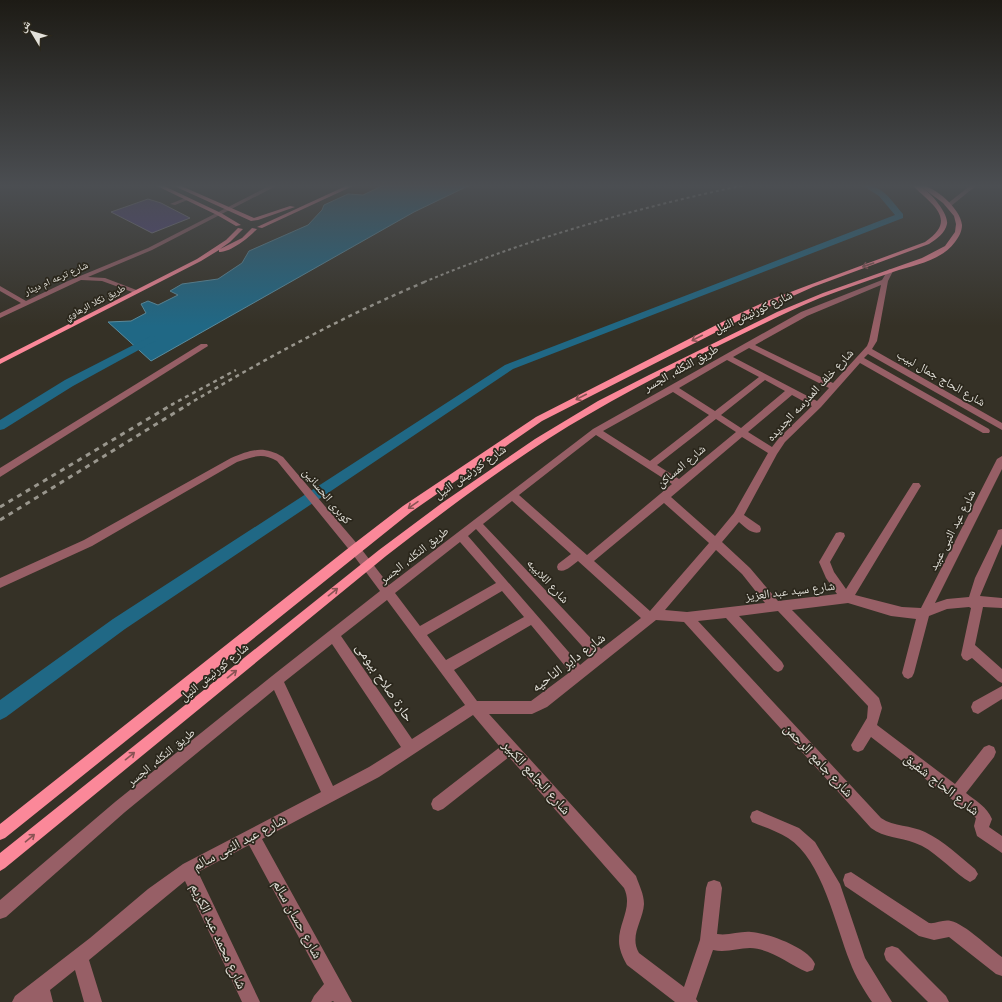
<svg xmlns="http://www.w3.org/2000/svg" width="1002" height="1002" font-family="Arial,'Noto Naskh Arabic',sans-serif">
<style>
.water{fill:#206885;stroke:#5a8c9e}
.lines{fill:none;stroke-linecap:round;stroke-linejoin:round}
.canal{fill:#206885;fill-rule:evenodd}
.building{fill:#504181;stroke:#83818e}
.minor{fill:#975f66;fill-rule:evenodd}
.major{fill:#fb8899;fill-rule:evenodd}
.rail-far2{stroke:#99968d;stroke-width:2;stroke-dasharray:3 3;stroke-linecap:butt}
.rail-far1{stroke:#99968d;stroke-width:2.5;stroke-dasharray:4 4;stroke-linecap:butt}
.rail{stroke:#99968d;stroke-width:3;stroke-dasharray:5 5;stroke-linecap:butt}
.oneway{stroke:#895354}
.labels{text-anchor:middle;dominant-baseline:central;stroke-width:3.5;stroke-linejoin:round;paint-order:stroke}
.far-street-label{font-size:10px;fill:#e3e1da;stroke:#2b271c}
.street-label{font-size:12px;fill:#e3e1da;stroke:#2b271c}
.near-street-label{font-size:14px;fill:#e3e1da;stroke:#2b271c}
</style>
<rect width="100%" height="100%" fill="#353126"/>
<!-- water -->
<polygon class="water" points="384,185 470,185 414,212 151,361 108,322 131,321 146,313 141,304 148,301 158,305 178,295 170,291 182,284 218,279 242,263 249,251 308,225 322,210 324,205 348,194 363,195"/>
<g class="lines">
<!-- canal -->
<g class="canal">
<path d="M 862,185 C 883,185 890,199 903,214 L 903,218 L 513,369 L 125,629 L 6,717 L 0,720 L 0,700 L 113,619 L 505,365 L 895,215 L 879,196 Z"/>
<polygon points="153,335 158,338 157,340 73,386 4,429 0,430 0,420 65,380"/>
</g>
</g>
<!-- building -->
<polygon class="building" points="148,199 161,203 190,218 152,233 111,212"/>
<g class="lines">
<!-- minor -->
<g class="minor">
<polygon points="271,185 278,185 152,250 88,277 105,278 139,291 139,293 135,293 102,281 81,280 0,318 0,313 21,303 0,291 0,286 26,301 68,281 148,248"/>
<polygon points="971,185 977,185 951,206 947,206 947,204"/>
<polygon points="185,198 190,199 175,205 170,204"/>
<path d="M 890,269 L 893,271 L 888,281 L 877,341 L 872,349 L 1002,423 L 1002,430 L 868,354 L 864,358 L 989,429 L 990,431 L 989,433 L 983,433 L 860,363 L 821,407 L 785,442 L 777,454 L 744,515 L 760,526 L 761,529 L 760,532 C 752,535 745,527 739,522 L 722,542 L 750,568 L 778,601 L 837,594 L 826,578 L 819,562 L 836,533 L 840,532 L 844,533 L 845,536 L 830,562 L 834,572 L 846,589 L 913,483 L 919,483 L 921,486 L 919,489 L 855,595 L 902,607 L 921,608 L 997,459 L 1002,456 L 1002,469 L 935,603 L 947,599 L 969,597 L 975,578 L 997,533 L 998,530 L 1002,529 L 1002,544 L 980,596 L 1002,598 L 1002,608 L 983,607 L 975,645 L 1002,669 L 1002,683 L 998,681 L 972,658 L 967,661 L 963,659 L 961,655 L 971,608 L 969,607 L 947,609 L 929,616 L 914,673 L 912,677 L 908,679 L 904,677 L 902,673 L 916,619 L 891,616 L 848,603 L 792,610 L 879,698 L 882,708 L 877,725 L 955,784 L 984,747 L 989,745 L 994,747 L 996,752 L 994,757 L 966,793 C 976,801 987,807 992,819 L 989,827 L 1002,836 L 1002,853 L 977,836 L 974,826 L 976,818 L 871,737 L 863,750 L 858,752 L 853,750 L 851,745 L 867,718 L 868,706 L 778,611 L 739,616 L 782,662 L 784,666 L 782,670 L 778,672 L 774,670 L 726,618 L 698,621 L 881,818 C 894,827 911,825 925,832 C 944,841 959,856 975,869 L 978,874 L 975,879 L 970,882 L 965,879 C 949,868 933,849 915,843 C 900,837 884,838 871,828 L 684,622 L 656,620 L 547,707 L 532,714 L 489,714 L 636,876 C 639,885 644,894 644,904 C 643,921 629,936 639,953 L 684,987 L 700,940 L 706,888 L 708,882 L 714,880 L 720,882 L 722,888 L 717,934 C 728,936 740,931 751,932 C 768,933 809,948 815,964 L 813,970 L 807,972 C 788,964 772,949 750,948 C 738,948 726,953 713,950 L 696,999 L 698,1002 L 675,1002 L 627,965 C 623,958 619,949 619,941 C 619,922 633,907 624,888 L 509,757 L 443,809 L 438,811 L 433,809 L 431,804 L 433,799 L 500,747 L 473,715 L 379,777 L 262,839 L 352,1002 L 334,1002 L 333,1001 L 331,1002 L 311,1002 L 314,996 L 324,984 L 249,845 L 198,872 L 260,1002 L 242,1002 L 185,881 L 89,960 L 102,1002 L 84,1002 L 75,970 L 50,990 L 53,1002 L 12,1002 L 15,996 L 90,938 L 148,889 L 183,864 L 321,792 L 274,690 L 125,812 L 6,917 L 0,919 L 0,900 L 115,802 L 272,676 L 380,591 L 351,552 L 277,461 C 262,452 253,457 237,462 L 92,546 L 0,588 L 0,578 L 84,540 L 231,458 C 251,450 263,445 283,457 L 359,546 L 389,585 L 593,429 L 801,312 L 882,280 L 888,270 ZM 881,285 L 869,341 L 867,346 L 833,383 L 755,345 L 807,316 ZM 749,348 L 829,388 L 817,401 L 733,357 ZM 727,360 L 759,377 L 715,411 L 679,388 ZM 765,380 L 785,391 L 741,428 L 721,415 ZM 673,392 L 709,415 L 650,461 L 603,431 ZM 792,395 L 812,406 L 779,438 L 772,447 L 748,432 ZM 716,419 L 736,432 L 679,479 L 657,465 ZM 596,435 L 672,484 L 587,555 L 519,495 ZM 742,437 L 768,453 L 734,513 L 715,536 L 671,497 ZM 512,501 L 571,554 L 558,564 L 557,567 L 558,570 C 566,573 572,565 578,561 L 641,618 L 601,649 L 483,524 ZM 664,503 L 709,543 L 650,611 L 594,561 ZM 476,529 L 591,656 L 580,665 L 468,536 ZM 460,542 L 496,583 L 420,626 L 395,593 ZM 716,550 L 742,574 L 765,603 L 687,612 L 665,610 ZM 502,591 L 524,617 L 446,660 L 427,635 ZM 387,600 L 465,705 L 412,739 L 341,636 ZM 531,625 L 570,672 L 531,701 L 477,701 L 454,670 ZM 332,644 L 401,747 L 369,767 L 333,786 L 284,682 Z"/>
<polygon points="201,344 207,344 208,346 0,477 0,468"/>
<polygon points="1002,686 1002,699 978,714 973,712 971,707 973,702"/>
<path d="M 757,810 L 799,828 L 815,842 L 840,884 L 865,958 L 892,1002 L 872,1002 C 864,990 855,976 850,962 C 836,927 822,859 788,838 C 777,831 764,827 752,822 L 750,817 L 752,812 Z"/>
<path d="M 851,872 L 929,923 C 936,924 943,919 951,921 C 965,924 989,948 1002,957 L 1002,976 L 996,974 L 949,937 L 934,940 L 919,936 L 845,886 L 843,880 L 845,874 Z"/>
<polygon points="892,946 898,948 946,996 949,1002 928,1002 886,960 884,954 886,948"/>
</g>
<!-- major -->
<g class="major">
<polygon points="155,185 162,185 221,213 241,225 236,226 217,215"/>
<polygon points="172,185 179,185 254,218 290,206 295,207 258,220 251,221"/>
<polygon points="348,185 355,185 262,228 257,227"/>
<path d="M 912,185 C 914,185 916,185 918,185 C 928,189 949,213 947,224 C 945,233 937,239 929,244 L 813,287 L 773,305 L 740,320 L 542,421 L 411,512 L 5,838 L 0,840 L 0,824 L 351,546 L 403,506 L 536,417 L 734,316 L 767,301 L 809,285 L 925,242 C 959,219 931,204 912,185 Z"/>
<path d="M 919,185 C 934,185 961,209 962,225 C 962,231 959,237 955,242 C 941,261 914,265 893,272 C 869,280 844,289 820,298 C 786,312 753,329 720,345 C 661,374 603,404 548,439 C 492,475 439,515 386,556 L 5,868 L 0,871 L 0,853 L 379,550 L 442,503 L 535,439 L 598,401 L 649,375 L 777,312 L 823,293 L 922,258 L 945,246 L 955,232 L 956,224 L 954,216 L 943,203 Z"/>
<path d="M 238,228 L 243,229 L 230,242 L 220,249 L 242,238 L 252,228 L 257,229 C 250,237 230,253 219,252 L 219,250 L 201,261 L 0,364 L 0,359 L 197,259 L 226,240 Z"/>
</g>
<!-- rail-far2 -->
<path class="rail-far2" d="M 424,282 C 528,239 635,208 745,185"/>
<!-- rail-far1 -->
<g class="rail-far1">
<polyline points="171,405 236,370"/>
<path d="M 187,405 C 265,359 343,316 427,281"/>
</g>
<!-- rail -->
<g class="rail">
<polyline points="0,507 173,404"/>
<polyline points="0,520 189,404"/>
</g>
</g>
<!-- one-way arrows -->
<defs><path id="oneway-shaft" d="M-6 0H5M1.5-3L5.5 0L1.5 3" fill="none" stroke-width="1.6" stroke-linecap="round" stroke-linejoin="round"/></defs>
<g class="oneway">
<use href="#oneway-shaft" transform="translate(868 265) rotate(161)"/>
<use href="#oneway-shaft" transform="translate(697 338) rotate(153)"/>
<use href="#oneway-shaft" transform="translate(581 397) rotate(153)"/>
<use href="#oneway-shaft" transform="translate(413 505) rotate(145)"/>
<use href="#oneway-shaft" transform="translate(333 592) rotate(-39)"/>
<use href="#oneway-shaft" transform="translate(232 674) rotate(-39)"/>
<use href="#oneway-shaft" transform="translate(130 756) rotate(-39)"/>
<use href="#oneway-shaft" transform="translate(30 838) rotate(-40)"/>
</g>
<!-- sky -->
<linearGradient id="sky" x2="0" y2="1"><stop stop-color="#1d1b15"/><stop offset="0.57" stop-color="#4b4e52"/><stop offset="1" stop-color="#4b4e52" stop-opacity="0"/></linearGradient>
<rect width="1002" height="326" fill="url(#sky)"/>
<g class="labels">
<!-- far-street labels -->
<g class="far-street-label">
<text transform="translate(56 278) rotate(-24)">شارع ترعه ام دينار</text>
<text transform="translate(95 302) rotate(-27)">طريق نكلا الرهاوي</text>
</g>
<!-- street labels -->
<g class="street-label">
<text transform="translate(753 312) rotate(-25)">شارع كورنيش النيل</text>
<text transform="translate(681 368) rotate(-29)">طريق النكله, الجسر</text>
<text transform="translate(941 378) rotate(30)">شارع الحاج جمال لبيب</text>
<text transform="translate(810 395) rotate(-47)">شارع خلف المدرسه الجديده</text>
<text transform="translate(681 466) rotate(-40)">شارع المساكن</text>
<text transform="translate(470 472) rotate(-35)">شارع كورنيش النيل</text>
<text transform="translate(327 496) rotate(50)">كوبرى الحسانين</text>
<text transform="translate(952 530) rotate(-63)">شارع عبد النبى عبيد</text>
<text transform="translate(414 555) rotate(-38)">طريق النكله, الجسر</text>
<text transform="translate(548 581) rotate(47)">شارع اللابيبه</text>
<text transform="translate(790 591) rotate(-7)">شارع سيد عبد العزيز</text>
<text transform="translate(214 672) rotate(-39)">شارع كورنيش النيل</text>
<text transform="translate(161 757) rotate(-39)">طريق النكله, الجسر</text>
</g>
<!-- near-street labels -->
<g class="near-street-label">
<text transform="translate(568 662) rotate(-37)">شارع داير الناحيه</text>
<text transform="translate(385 682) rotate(56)">حارة صلاح بيومى</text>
<text transform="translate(819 760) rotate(47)">شارع جامع الرحمن</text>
<text transform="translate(537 777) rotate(48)">شارع الجامع الكبير</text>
<text transform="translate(942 784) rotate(38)">شارع الحاج شفيق</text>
<text transform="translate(239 842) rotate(-28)">شارع عبد النبى سالم</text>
<text transform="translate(298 919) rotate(61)">شارع حسان سالم</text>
<text transform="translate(219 936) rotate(65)">شارع محمد عبد الكريم</text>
</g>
</g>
<!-- north arrow -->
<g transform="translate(32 32) rotate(308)" stroke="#2b271c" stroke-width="3" paint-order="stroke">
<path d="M0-3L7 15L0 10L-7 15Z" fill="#e3e1da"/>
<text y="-6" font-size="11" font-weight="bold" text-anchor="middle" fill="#e3e1da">ش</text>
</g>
</svg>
